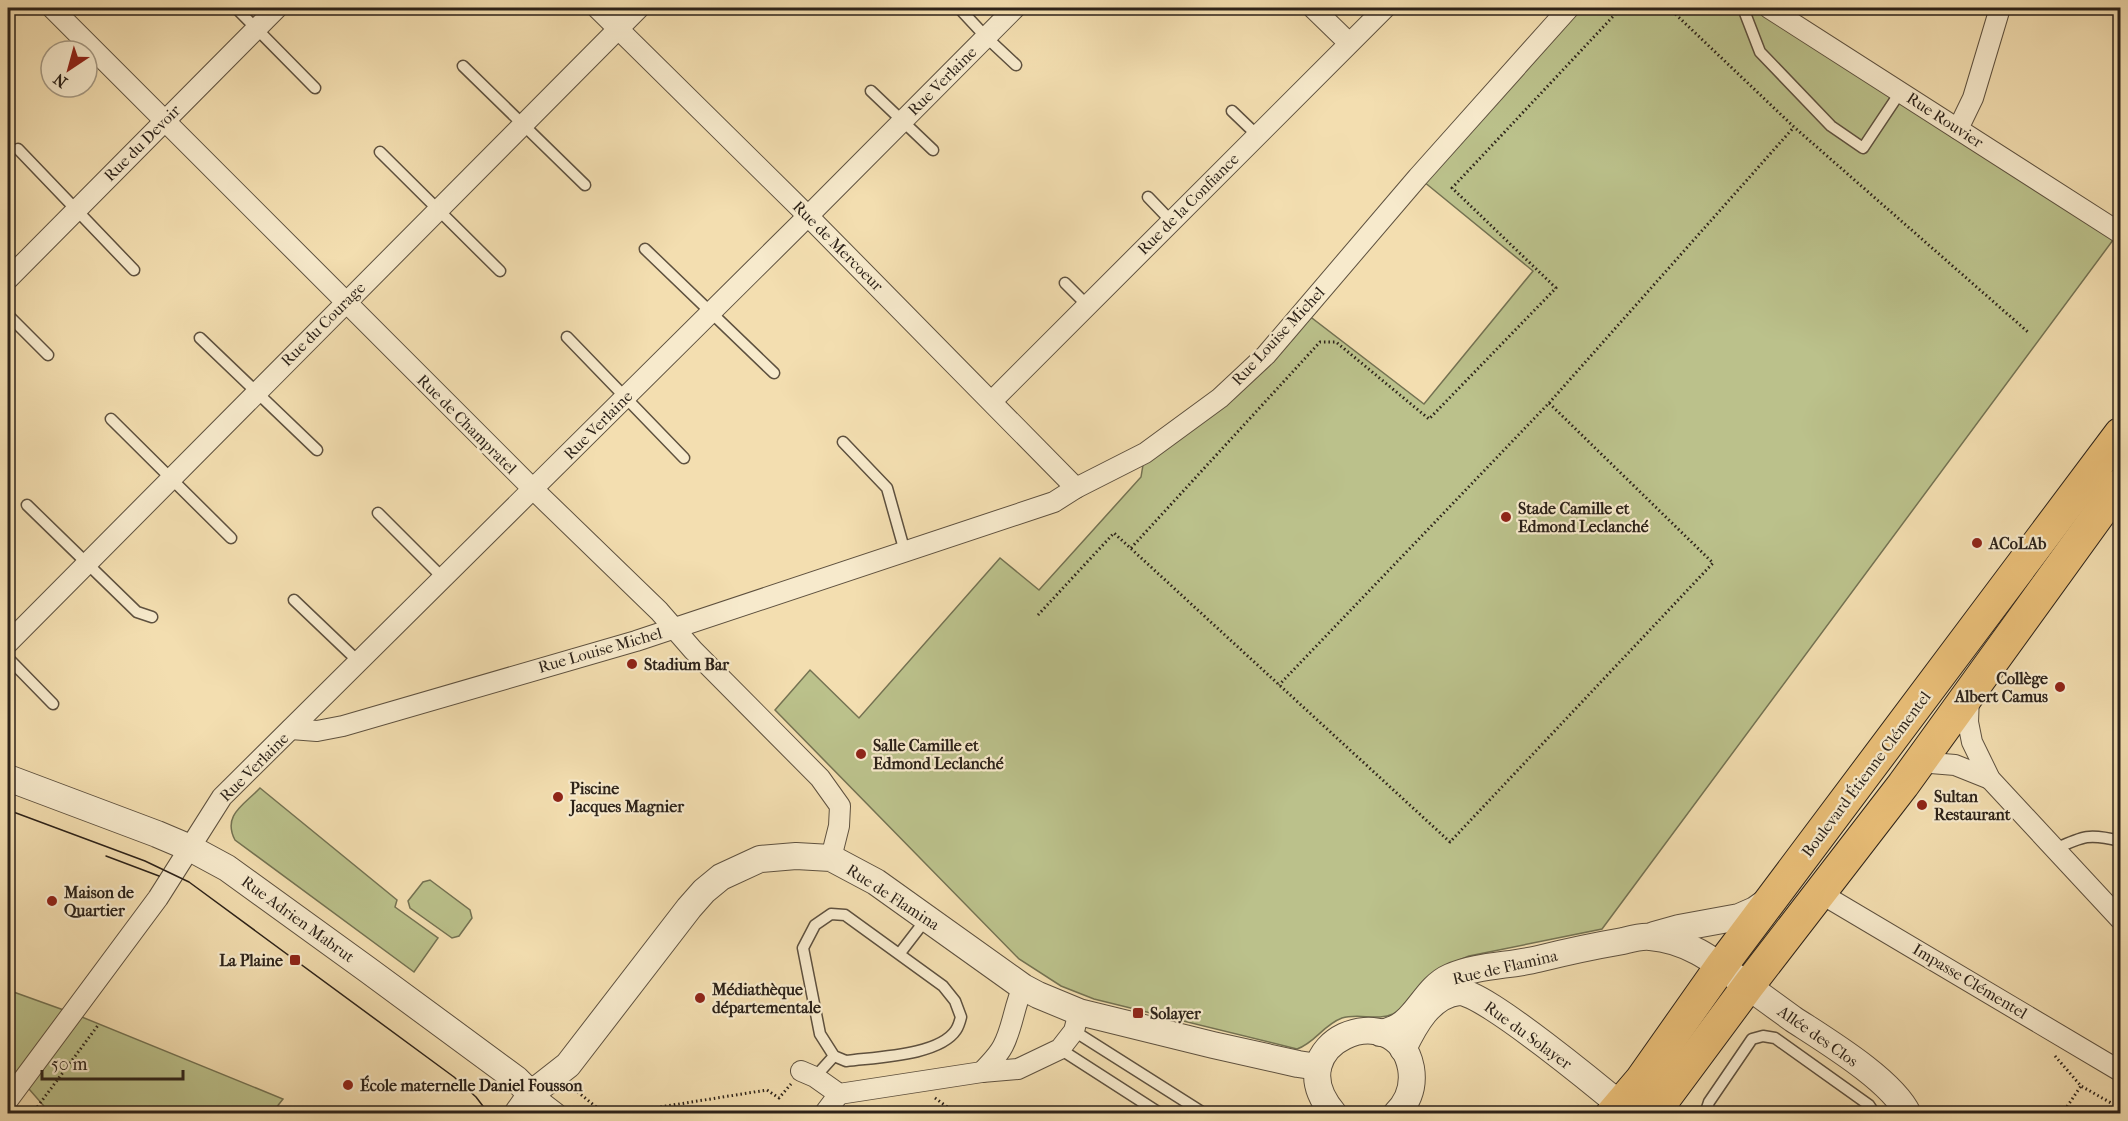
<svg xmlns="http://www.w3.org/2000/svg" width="2128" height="1121" font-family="'IM FELL French Canon',serif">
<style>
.green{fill:#bbc18b;stroke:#747252;stroke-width:1.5}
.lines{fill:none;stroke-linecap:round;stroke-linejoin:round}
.service-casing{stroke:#5e513f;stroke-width:13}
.minor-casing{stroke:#5e513f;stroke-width:22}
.tertiary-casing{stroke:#5e513f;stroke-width:28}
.primary-casing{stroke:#2c2219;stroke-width:34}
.path{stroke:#2c2219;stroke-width:3;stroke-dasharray:1.5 3;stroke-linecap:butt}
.service{stroke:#f7eacc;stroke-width:10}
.minor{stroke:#f7eacc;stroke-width:20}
.tertiary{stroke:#f7eacc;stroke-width:26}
.primary{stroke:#eabf78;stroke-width:32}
.tram{stroke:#2c2219;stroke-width:1.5}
.poi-dot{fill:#8f2418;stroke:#f7eacc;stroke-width:2}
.labels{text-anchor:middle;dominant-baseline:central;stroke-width:4.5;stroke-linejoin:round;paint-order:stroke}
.street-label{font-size:16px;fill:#2c2219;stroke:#f7eacc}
.poi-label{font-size:16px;font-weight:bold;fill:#2c2219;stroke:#f7eacc;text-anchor:start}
</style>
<rect width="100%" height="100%" fill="#f3deb0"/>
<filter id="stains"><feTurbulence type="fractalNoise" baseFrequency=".00333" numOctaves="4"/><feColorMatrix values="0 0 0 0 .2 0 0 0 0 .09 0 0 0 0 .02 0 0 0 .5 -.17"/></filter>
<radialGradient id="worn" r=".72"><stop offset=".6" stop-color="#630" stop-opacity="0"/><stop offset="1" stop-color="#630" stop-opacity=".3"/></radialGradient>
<!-- green -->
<g class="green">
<path d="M 1569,8 L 1769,8 L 2119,232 L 1602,929 L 1469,956 C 1448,964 1430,974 1415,991 C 1407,998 1403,1009 1393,1014 C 1378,1021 1358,1013 1342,1018 C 1323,1025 1315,1043 1297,1049 L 1094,999 L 1061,986 L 1019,959 L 775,710 L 810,670 L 859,718 L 1000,558 L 1039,590 L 1141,477 L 1145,453 L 1304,312 L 1424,404 L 1533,271 L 1418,177 Z"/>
<path d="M 260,788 L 397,900 L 395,907 L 438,938 L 414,972 L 235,840 C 222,815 244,805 260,788 Z"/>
<polygon points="430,880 470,910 472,918 459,936 452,938 410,908 408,901 423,882"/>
<polygon points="8,990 72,1013 283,1099 272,1113 254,1113 251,1111 250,1114 50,1113 8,1065"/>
</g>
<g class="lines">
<!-- service casing -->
<g class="service-casing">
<g id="service">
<polyline points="236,8 315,88"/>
<polyline points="959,8 986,37 1016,65"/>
<polyline points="1743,8 1760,52 1831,126 1863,148 1901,91"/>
<polyline points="463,66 585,185"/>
<polyline points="871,91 933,150"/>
<polyline points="1232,111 1257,135"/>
<polyline points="18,149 134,270"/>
<polyline points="380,152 500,271"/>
<polyline points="1148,197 1171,221"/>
<polyline points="645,249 774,373"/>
<polyline points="1065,283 1087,305"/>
<polyline points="8,315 48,355"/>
<polyline points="567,337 684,458"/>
<polyline points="200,338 317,450"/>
<polyline points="111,419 231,538"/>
<polyline points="843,442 887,488 905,552"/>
<polyline points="27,505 137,612 152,617"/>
<polyline points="378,513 443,578"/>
<polyline points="294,600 359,662"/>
<polyline points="8,658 53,704"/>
<path d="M 2055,849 C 2083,836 2089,833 2120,841"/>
<path d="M 831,914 L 845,915 L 943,986 L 955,1001 L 961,1017 C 960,1021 958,1027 956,1030 C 939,1056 875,1057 846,1061 L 834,1056 L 820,1034 L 803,948 L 815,925 Z"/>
<polyline points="900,953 927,918"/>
<polyline points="1074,1031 1205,1114"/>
<polyline points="1060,1049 1161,1114"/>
<polyline points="815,1077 834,1056"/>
<polyline points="1705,1114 1709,1102 1752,1039 1763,1036 1775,1038 1869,1105 1875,1114"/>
</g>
</g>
<!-- minor casing -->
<g class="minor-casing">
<g id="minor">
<polyline points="52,8 533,489 659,611 693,650 820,778 840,806 839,826 831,858"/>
<polyline points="597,8 808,216 1076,488"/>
<polyline points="1313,8 1349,43"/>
<polyline points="1769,8 2120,233"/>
<polyline points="1958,129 1973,98 2000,8"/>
<polyline points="8,279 277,8"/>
<polyline points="992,401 1385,8"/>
<polyline points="8,643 639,8"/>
<polyline points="1969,696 1968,722 1972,742 1990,779 2120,919"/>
<polyline points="291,729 317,731 343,726 636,641 1054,502 1076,488 1145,453 1220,398 1266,355 1418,177 1569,8"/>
<polyline points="1919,762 1955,765 1990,779"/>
<polyline points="1820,893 2120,1071"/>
<polyline points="801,1071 815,1077 839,1094 982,1072 1018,1069 1060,1049 1074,1031 1079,1012"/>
<path d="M 982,1072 C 989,1064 998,1056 1003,1046 C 1013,1027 1014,1006 1023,987"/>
<polyline points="531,1094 557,1114"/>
<polyline points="8,1100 158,898 222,797 808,216 1015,8"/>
<polyline points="824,1114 839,1094"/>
</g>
</g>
<!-- tertiary casing -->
<g class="tertiary-casing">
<g id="tertiary">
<polyline points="8,778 157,834 190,848 227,868 368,970 516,1079 531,1094"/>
<polyline points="1654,935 1679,928 1739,917 1755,910 1769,900"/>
<path d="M 1380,1033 C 1386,1032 1392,1030 1398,1027 C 1418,1016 1427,987 1450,977 C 1477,965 1510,966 1538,959 C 1566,952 1594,946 1623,941 C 1631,939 1641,936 1650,937 C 1690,940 1718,964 1749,987 C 1764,998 1778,1008 1793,1019 C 1825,1040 1892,1080 1908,1114"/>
<path d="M 1403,1049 C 1414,1026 1430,995 1459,992 C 1482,990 1606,1093 1631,1114"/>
<polyline points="517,1114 531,1094 568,1065 689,908 704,891 721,877 760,859 796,856 831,858 876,882 1023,987 1038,995 1079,1012 1213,1045 1298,1064 1318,1067"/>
<path d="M 1334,1114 C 1273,1043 1397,993 1411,1068 C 1414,1086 1409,1101 1396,1114"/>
</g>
</g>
<!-- primary casing -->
<g class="primary-casing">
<g id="primary">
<polyline points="1612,1114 1641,1080 1722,965 2120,434"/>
<polyline points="1653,1114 1748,986 1903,785 2120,485"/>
</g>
</g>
<!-- path -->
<g class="path">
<polyline points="1669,8 1794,127 2028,332"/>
<polyline points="1549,403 1794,127"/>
<polyline points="1131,548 1320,342 1336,342 1429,419 1556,288 1452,188 1621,8"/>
<polyline points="1038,615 1114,533 1450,842 1713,563 1549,403 1279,685"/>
<polyline points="2055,1056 2081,1086 2120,1108"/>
<polyline points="574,1089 605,1114"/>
<polyline points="935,1098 957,1114"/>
<polyline points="32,1114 99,1024"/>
<polyline points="616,1114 767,1090 779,1098 791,1084"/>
<polyline points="2062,1114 2081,1086"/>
</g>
<!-- service -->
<use href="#service" class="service"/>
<!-- minor -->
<use href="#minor" class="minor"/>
<!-- tertiary -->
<use href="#tertiary" class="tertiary"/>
<!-- primary -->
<use href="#primary" class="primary"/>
<!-- tram -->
<g class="tram">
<polyline points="8,810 145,861 189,882 454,1077 476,1097 489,1114"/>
<polyline points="106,856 159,876"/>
</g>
</g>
<!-- markers -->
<g class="poi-dot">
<circle cx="1506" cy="517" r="6"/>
<circle cx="1977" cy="543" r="6"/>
<circle cx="632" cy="664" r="6"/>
<circle cx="2060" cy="687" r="6"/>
<circle cx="861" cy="754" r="6"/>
<circle cx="558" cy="797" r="6"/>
<circle cx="1922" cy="805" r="6"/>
<circle cx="52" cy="901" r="6"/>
<rect x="289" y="954" width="12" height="12" rx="3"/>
<circle cx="700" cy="998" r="6"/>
<rect x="1132" y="1007" width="12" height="12" rx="3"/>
<circle cx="348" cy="1085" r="6"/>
</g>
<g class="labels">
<!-- street labels -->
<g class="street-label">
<text transform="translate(942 81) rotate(-45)">Rue Verlaine</text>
<text transform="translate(1945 120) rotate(33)">Rue Rouvier</text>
<text transform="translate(142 143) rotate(-45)">Rue du Devoir</text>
<text transform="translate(1188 204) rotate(-45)">Rue de la Confiance</text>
<text transform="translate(838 246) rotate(45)">Rue de Mercoeur</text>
<text transform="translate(323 324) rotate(-45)">Rue du Courage</text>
<text transform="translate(1278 336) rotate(-47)">Rue Louise Michel</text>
<text transform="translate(467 424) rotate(45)">Rue de Champratel</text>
<text transform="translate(598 425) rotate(-45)">Rue Verlaine</text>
<text transform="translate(600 650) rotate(-16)">Rue Louise Michel</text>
<text transform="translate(254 767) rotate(-45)">Rue Verlaine</text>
<text transform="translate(1866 774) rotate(-53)">Boulevard Étienne Clémentel</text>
<text transform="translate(893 897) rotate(33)">Rue de Flamina</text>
<text transform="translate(298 919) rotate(36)">Rue Adrien Mabrut</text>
<text transform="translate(1505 967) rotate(-13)">Rue de Flamina</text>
<text transform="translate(1970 981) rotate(31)">Impasse Clémentel</text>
<text transform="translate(1528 1035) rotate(36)">Rue du Solayer</text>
<text transform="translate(1818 1036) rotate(35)">Allée des Clos</text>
</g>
<!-- poi labels -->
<g class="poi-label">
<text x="1518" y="508">Stade Camille et<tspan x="1518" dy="18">Edmond Leclanché</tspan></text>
<text x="1989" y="543">ACoLAb</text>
<text x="644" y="664">Stadium Bar</text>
<text x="2048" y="678" text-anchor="end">Collège<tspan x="2048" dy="18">Albert Camus</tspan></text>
<text x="873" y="745">Salle Camille et<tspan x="873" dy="18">Edmond Leclanché</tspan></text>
<text x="570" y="788">Piscine<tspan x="570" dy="18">Jacques Magnier</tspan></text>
<text x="1934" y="796">Sultan<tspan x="1934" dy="18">Restaurant</tspan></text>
<text x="64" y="892">Maison de<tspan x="64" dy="18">Quartier</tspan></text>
<text x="283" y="960" text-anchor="end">La Plaine</text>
<text x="712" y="989">Médiathèque<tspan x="712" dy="18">départementale</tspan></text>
<text x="1150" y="1013">Solayer</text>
<text x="360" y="1085">École maternelle Daniel Fousson</text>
</g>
</g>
<!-- margin -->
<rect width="2128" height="1121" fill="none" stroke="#f3deb0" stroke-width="30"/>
<rect x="9" y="9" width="2110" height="1103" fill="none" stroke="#2c2219" stroke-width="3"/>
<rect x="15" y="15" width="2098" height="1091" fill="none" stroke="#2c2219" stroke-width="1.5"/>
<!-- north arrow -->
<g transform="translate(69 69) rotate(216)"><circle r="28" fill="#f7eacc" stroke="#a69a84" stroke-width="1.5"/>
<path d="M0-4.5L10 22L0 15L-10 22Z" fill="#8f2418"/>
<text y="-9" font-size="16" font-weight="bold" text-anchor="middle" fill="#2c2219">N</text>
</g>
<!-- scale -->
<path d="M42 1070v9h141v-9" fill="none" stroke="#2c2219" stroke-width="3"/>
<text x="51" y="1070" font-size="18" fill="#2c2219" stroke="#f7eacc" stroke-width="4.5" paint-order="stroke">50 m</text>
<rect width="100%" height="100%" filter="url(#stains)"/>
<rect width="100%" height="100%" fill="url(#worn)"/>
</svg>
